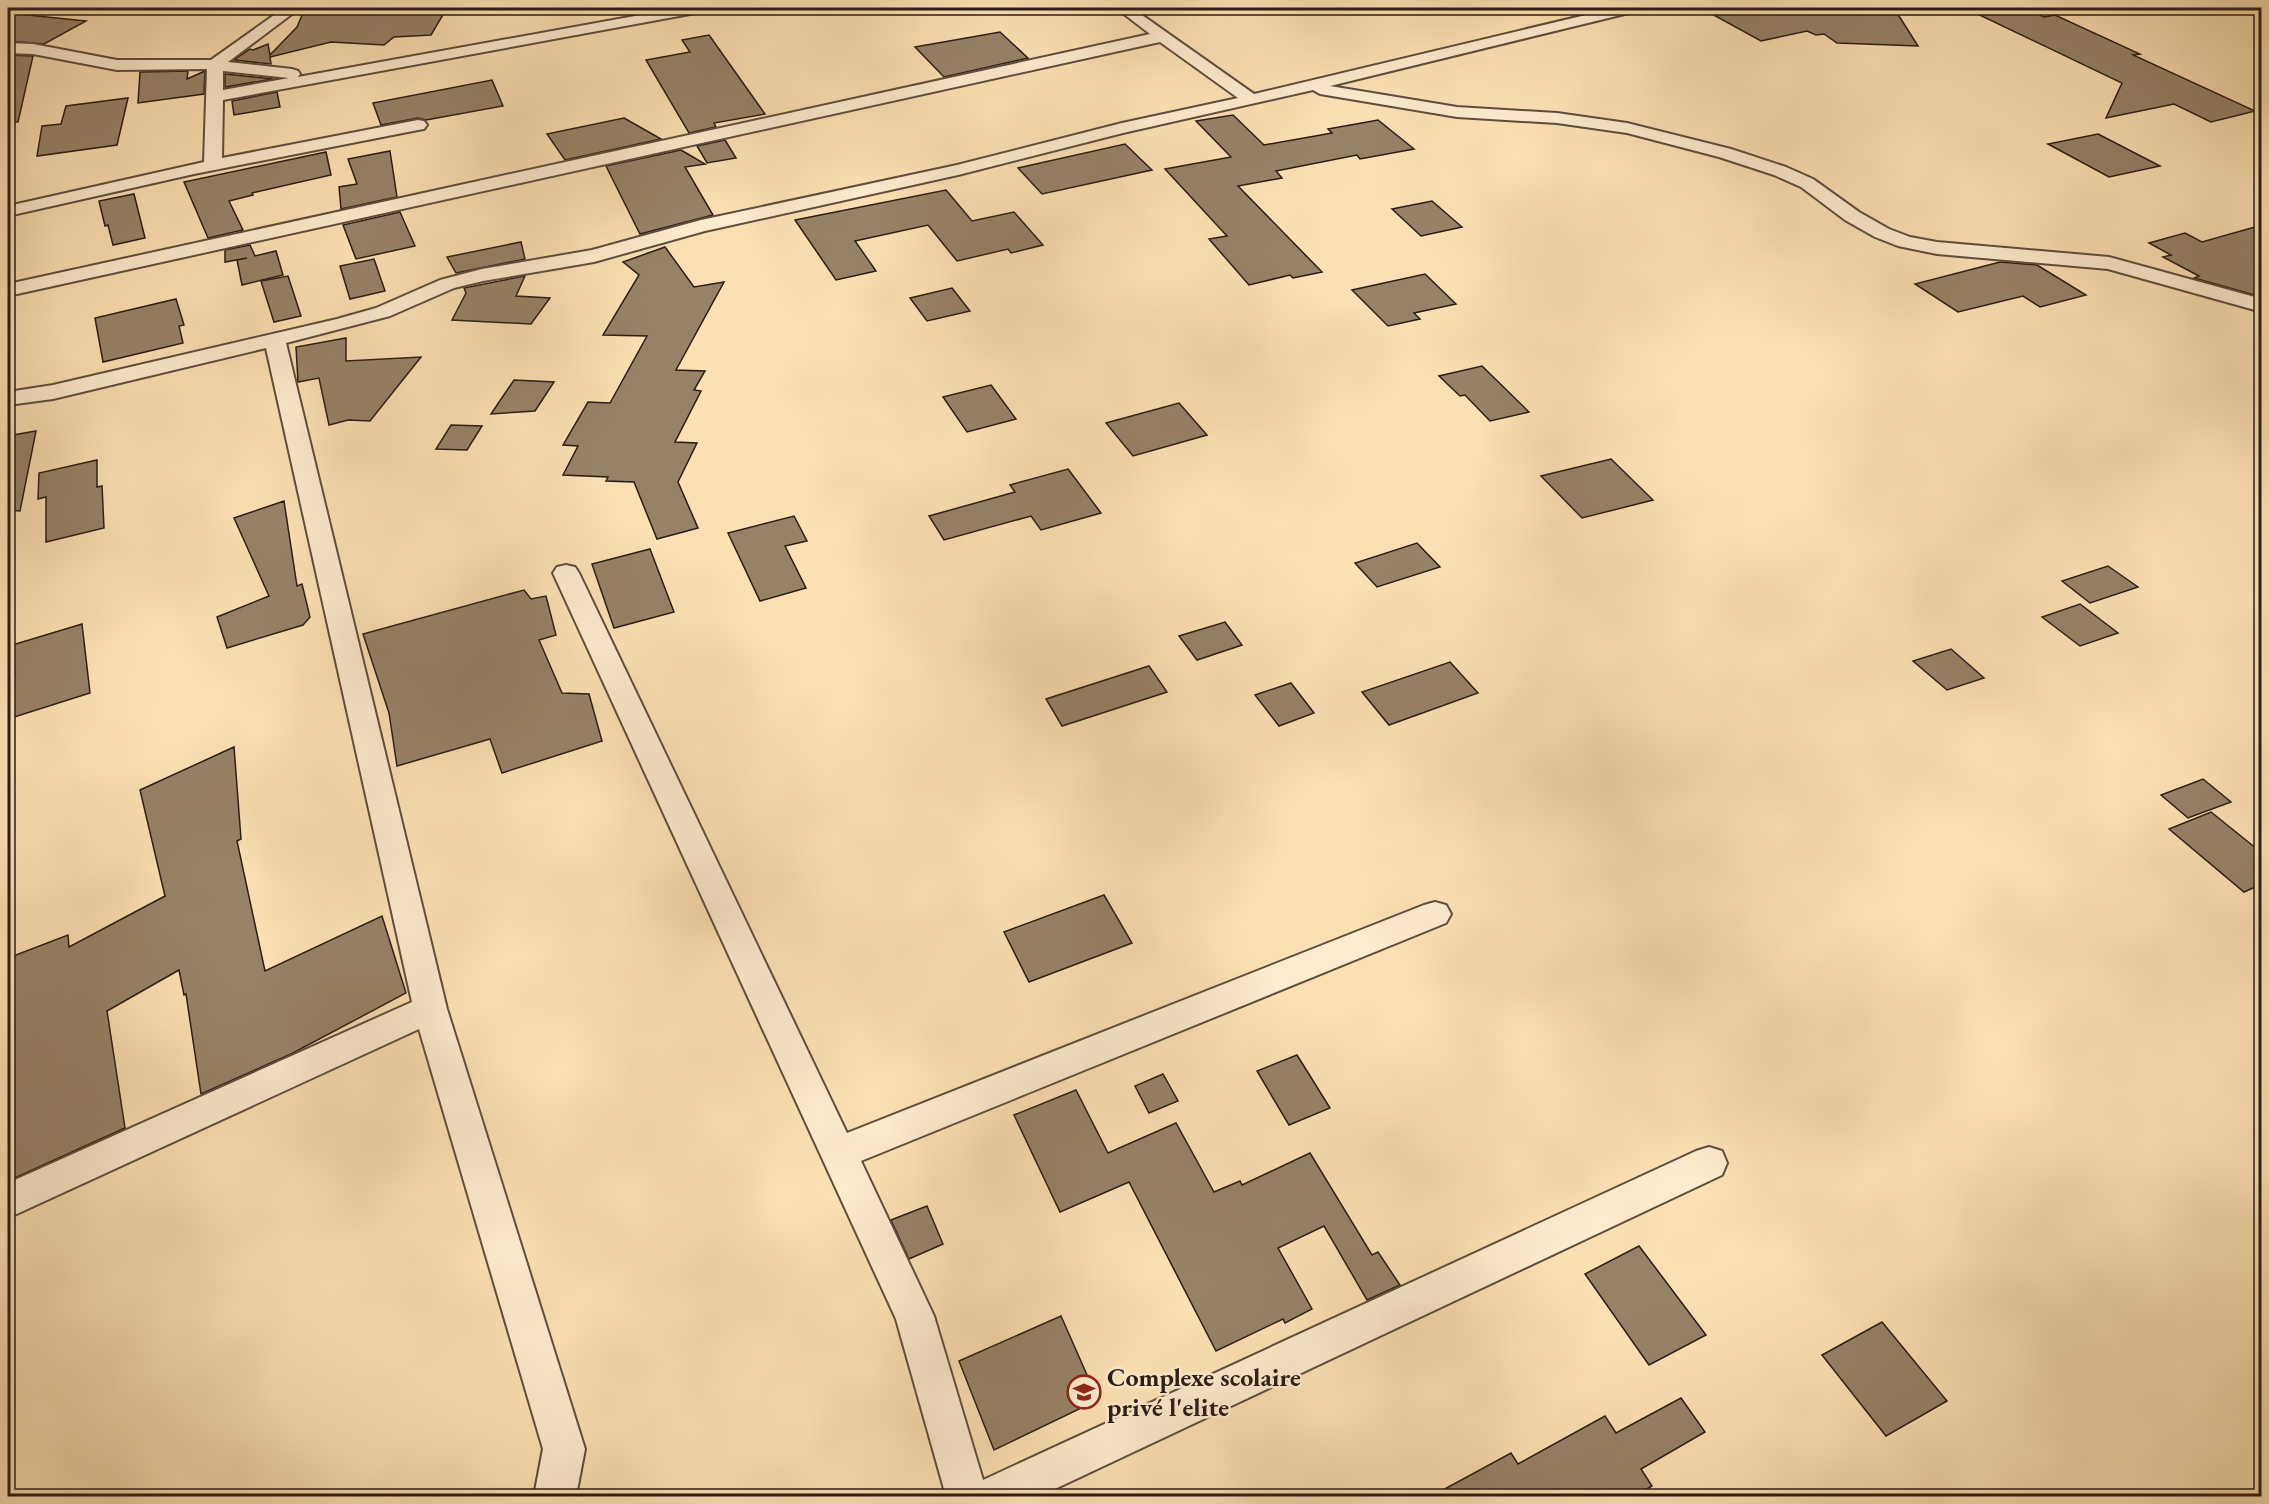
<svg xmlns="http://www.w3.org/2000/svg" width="2269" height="1504" font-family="'EB Garamond',serif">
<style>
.building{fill:#978268;stroke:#2a1d16;stroke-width:1.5}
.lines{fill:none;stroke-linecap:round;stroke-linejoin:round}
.street-casing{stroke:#5e4e3e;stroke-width:4}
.street{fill:#fdebce;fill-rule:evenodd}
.labels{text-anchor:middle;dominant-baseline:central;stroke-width:5;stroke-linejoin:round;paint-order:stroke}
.near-poi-label{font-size:26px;font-weight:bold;fill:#2a1d16;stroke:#fdebce;text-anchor:start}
</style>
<rect width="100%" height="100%" fill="#fce0b4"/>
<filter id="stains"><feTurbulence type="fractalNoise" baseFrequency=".00333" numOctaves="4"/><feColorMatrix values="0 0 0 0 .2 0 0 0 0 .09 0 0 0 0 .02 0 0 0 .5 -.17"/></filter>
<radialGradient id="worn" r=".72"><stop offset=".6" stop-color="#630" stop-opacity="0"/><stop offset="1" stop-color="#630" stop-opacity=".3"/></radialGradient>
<!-- building -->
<g class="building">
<polygon points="305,8 447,8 431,35 394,37 384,45 331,42 270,57 271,64 234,60 250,49 253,50 268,44 270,55 297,27"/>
<polygon points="1701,8 1894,8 1918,46 1837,43 1824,34 1816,35 1807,31 1761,41"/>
<polygon points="1965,8 2025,8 2044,17 2055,15 2140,54 2133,55 2255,111 2211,122 2174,104 2106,118 2122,83"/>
<polygon points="8,13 86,21 44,44 8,41"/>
<polygon points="1000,32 1028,58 944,77 915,47"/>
<polygon points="709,35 765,114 714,123 716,127 689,133 646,60 690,52 682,40"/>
<polygon points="8,55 33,56 18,122 8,121"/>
<polygon points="188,71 187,79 205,71 204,94 138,103 140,72"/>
<polygon points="225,74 273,79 225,87"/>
<polygon points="492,80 503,106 426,120 418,118 381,125 373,103"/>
<polygon points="277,92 280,107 234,115 232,101"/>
<polygon points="128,98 117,145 37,156 42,126 61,124 66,106"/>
<polygon points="1233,115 1264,145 1332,133 1328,129 1378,120 1414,149 1360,159 1357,155 1276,171 1282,178 1238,186 1322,272 1293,278 1290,275 1249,285 1209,239 1227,236 1165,169 1231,157 1196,121"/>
<polygon points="624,118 661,139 565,160 547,134"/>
<polygon points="2098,134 2160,166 2109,177 2048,144"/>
<polygon points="725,140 736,158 707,163 697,146"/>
<polygon points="1125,144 1152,170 1042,194 1018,168"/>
<polygon points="681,150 705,164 685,167 713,215 640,234 606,166"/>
<polygon points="390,151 397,197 341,209 339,187 357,184 348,159"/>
<polygon points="326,152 331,175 252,193 253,195 229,201 243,230 208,238 184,182"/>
<polygon points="946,190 972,221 1014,212 1043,245 1011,253 1008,249 957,261 928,225 855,241 876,271 836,280 795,220"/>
<polygon points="134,194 145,238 113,245 108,225 105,226 99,201"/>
<polygon points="1432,201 1462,227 1421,236 1392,209"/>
<polygon points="400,212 415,246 356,259 343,225"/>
<polygon points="2262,225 2262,297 2194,278 2199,276 2163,257 2171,255 2149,243 2185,233 2202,242"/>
<polygon points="521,242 525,259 456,273 447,257"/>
<polygon points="250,245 255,256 276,251 283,275 242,285 237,260 247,258 225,262 225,250"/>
<polygon points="665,247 694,287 724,282 676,370 705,371 694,390 701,391 675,442 697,443 678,482 698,528 657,539 634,482 606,481 608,477 563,475 578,446 563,445 588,402 610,403 647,336 603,335 639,275 623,262"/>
<polygon points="374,259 385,291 350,299 340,266"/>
<polygon points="2000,262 2037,265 2086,295 2040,307 2023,296 1958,312 1915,284"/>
<polygon points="1425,274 1456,304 1414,313 1420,319 1388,326 1352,290"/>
<polygon points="288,276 301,316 274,322 261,281"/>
<polygon points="525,276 516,296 550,298 531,324 452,320 466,293 464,288"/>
<polygon points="952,288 970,311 927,321 910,298"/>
<polygon points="176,299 184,325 179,326 183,343 103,362 95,318"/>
<polygon points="346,338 346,361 421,357 370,421 348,420 329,425 319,378 298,382 296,347"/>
<polygon points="1482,366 1529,412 1490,421 1465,395 1460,396 1439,376"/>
<polygon points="514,380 554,382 535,411 491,414"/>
<polygon points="991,385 1016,419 967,432 943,397"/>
<polygon points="1179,403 1207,435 1133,456 1106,423"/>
<polygon points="451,425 482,426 467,450 436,449"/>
<polygon points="36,431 20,511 8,510 8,436"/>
<polygon points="1611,459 1653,500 1582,518 1541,476"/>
<polygon points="97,460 97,487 102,486 104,528 46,542 46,497 38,499 39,473"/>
<polygon points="1068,469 1101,513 1041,530 1031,516 944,540 929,516 1015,492 1010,485"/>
<polygon points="284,501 297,586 302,584 310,617 303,625 227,648 217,617 269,596 234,518"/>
<polygon points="794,516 807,541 785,546 806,588 760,601 728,533"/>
<polygon points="1417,543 1440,567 1377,587 1355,563"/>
<polygon points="650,549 674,612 614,628 592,564"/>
<polygon points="2108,566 2138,587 2090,603 2062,581"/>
<polygon points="524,590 531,599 546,596 556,635 539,640 562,693 589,694 602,741 502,773 490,739 397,766 389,713 363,634"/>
<polygon points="2080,604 2118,633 2080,646 2042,617"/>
<polygon points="1225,622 1242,645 1197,660 1179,636"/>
<polygon points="82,624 90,693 8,719 8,674 15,673 9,646"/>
<polygon points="1951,649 1984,678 1947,690 1913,661"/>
<polygon points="1450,662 1478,693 1389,725 1362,692"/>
<polygon points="1149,666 1167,692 1062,726 1046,699"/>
<polygon points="1291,683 1314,713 1279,726 1255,695"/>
<polygon points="234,747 241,839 237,841 265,971 382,916 406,993 291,1054 201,1094 186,994 184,995 179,970 107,1011 125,1128 8,1181 8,958 68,935 69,947 165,896 140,790"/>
<polygon points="2203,779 2231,802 2188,818 2161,795"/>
<polygon points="2211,812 2262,853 2262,884 2244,892 2169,829"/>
<polygon points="1104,895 1132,943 1029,982 1004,932"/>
<polygon points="1297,1055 1330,1108 1289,1125 1257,1071"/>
<polygon points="1163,1074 1178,1101 1149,1113 1135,1086"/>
<polygon points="1076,1090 1108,1153 1176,1123 1214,1192 1240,1181 1242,1185 1310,1153 1372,1255 1378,1252 1400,1285 1367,1300 1324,1226 1278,1248 1312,1309 1285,1323 1283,1319 1216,1351 1129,1182 1060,1212 1014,1115"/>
<polygon points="927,1206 943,1244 909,1259 891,1220"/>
<polygon points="1639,1246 1706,1335 1649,1365 1585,1274"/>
<polygon points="1061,1316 1098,1400 994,1450 959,1361"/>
<polygon points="1882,1322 1947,1401 1886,1436 1822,1355"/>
<polygon points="1681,1398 1705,1432 1641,1469 1652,1486 1634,1497 1430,1497 1511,1453 1518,1464 1605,1416 1616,1433"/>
</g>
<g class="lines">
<!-- street casing -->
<g class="street-casing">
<g id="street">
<path d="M 284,8 L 300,8 L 228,62 L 292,69 L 298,71 L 300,74 L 298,77 L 679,8 L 708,8 L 701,12 L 223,100 L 222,158 L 418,120 L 424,121 L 427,125 L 424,129 L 418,130 L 194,174 L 8,216 L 8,206 L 204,162 L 207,69 L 117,70 L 33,54 L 8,53 L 8,43 L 33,44 L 117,60 L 211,60 ZM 223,71 L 289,78 L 223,90 Z"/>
<polygon points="1116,8 1132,8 1254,94 1615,8 1639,8 1637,11 1330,86 1457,107 1557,113 1627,123 1731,149 1786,167 1813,179 1859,212 1889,229 1910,237 1937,242 2109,257 2262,299 2262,312 2108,269 1937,254 1898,246 1875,237 1845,220 1801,187 1774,175 1719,157 1627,133 1557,123 1457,117 1320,94 1313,90 1123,133 958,175 705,231 594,262 483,281 454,288 390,316 286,343 447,1009 585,1449 576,1496 534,1496 543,1449 419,1029 8,1218 8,1183 412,1002 266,348 53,399 8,405 8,392 53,385 337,319 376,308 440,280 482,269 592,250 701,220 957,165 1122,123 1238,98 1160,42 8,296 8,284 1150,34"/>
<polygon points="566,565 575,567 579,573 847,1133 1424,905 1435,902 1446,905 1451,914 1446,923 861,1161 934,1316 983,1480 1696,1151 1709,1147 1722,1151 1727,1163 1722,1175 1040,1496 946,1496 896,1319 553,573 557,567"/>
</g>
</g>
<!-- street -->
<use href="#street" class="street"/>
</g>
<!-- icons -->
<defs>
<g id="school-ring" transform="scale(1.725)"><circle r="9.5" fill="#fdebce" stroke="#8f2418" stroke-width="1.5"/><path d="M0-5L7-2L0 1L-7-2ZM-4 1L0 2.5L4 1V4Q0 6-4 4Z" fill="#8f2418"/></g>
</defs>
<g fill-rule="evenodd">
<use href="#school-ring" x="1084" y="1392"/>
</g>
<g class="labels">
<!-- near-poi labels -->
<g class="near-poi-label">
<text x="1107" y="1377">Complexe scolaire<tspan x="1107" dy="30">privé l'elite</tspan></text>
</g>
</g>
<!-- margin -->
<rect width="2269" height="1504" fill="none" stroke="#fce0b4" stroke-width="30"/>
<rect x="9" y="9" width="2251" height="1486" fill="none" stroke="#2a1d16" stroke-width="3"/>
<rect x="15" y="15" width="2239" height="1474" fill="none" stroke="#2a1d16" stroke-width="1.5"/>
<rect width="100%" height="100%" filter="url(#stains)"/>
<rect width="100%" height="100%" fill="url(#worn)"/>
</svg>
